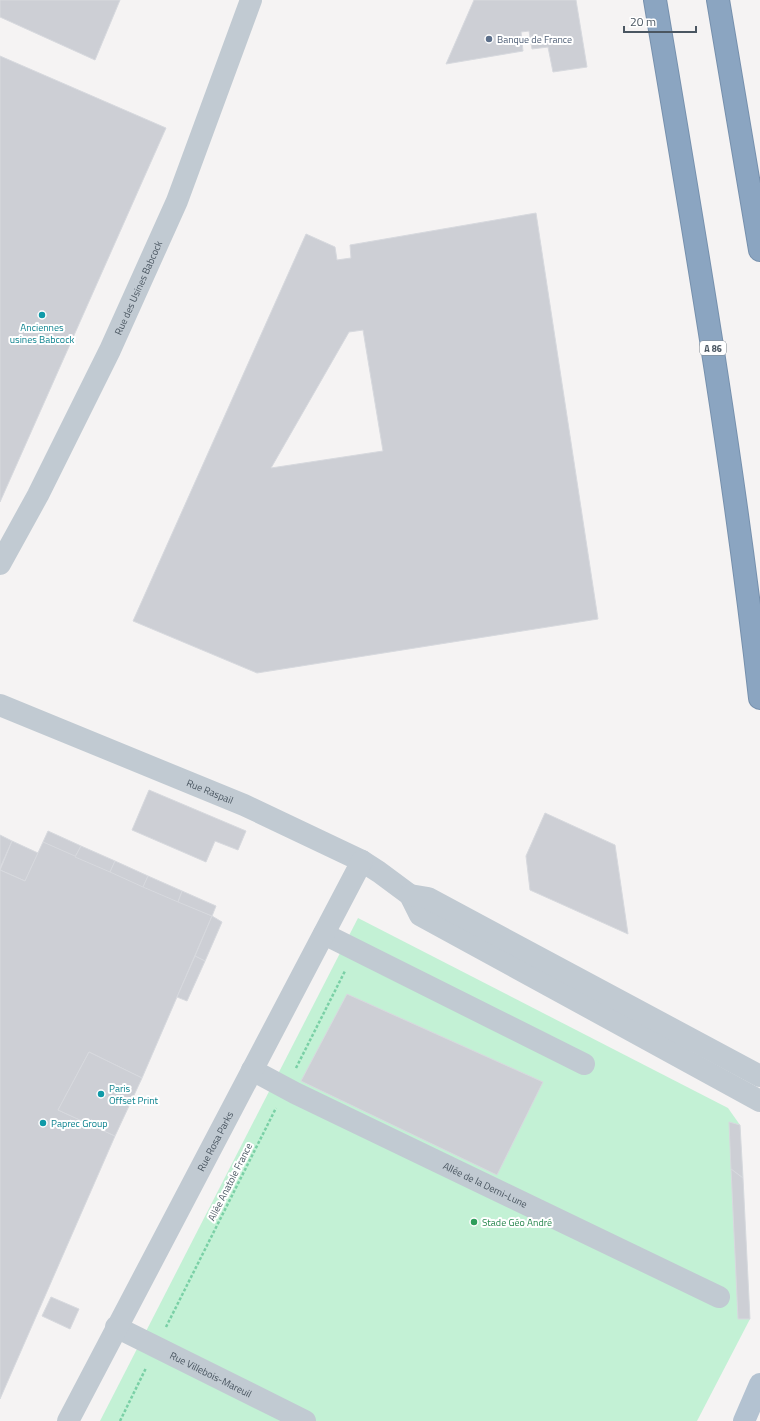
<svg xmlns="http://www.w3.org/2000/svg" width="760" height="1421" font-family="'Titillium Web',sans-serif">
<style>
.green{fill:#c3f1d5}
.building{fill:#cdcfd5;stroke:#d7d9de;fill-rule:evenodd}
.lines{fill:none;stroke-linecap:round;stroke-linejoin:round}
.highway-casing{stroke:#7690ad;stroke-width:24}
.path{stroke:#7ad0a6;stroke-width:2.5;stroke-dasharray:3 2;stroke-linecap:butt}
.minor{stroke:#c1cad2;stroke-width:22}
.major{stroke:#b3c2d1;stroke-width:22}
.highway{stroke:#8ba5c1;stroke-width:22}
.service-dot{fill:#5c6f8a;stroke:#fff;stroke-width:1.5}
.culture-dot{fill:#0f9aa8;stroke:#fff;stroke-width:1.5}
.leisure-dot{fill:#2e9e5b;stroke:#fff;stroke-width:1.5}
.labels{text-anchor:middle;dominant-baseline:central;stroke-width:4;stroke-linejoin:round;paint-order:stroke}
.shield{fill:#fff;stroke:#808990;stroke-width:1}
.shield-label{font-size:9px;font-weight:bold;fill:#4a5661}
.service-label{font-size:10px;fill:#4e5e75;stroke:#fff;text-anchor:start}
.street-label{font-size:10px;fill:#4a5661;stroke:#fff}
.culture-label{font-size:10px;fill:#0d838f;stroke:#fff;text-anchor:start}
.leisure-label{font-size:10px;fill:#27864d;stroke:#fff;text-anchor:start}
</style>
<rect width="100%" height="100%" fill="#f5f3f3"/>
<!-- green -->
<polygon class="green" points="358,918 728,1108 740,1125 750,1319 697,1421 100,1421"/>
<!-- building -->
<g class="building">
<polygon points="0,0 120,0 95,60 0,17"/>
<polygon points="474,0 576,0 587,67 553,72 548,47 532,49 529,31 521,32 523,51 446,64"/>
<polygon points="0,56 166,128 0,502"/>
<path d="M 536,213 L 598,619 L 257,673 L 133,621 L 306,234 L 335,247 L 337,260 L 351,258 L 350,245 ZM 363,330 L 383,451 L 271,468 L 349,332 Z"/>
<polygon points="149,790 246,831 238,850 215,841 206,862 132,830"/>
<polygon points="545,813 615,845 628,934 530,890 526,856"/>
<polygon points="48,831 81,846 75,857 43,842"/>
<polygon points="0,835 12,841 0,868"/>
<polygon points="12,841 38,853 25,881 0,870"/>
<polygon points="43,842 212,916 142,1078 89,1052 58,1110 115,1136 0,1399 0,870 25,881"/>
<polygon points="81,846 115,861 110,872 75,857"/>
<polygon points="115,861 148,876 143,887 110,872"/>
<polygon points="148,876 182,891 178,902 143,887"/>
<polygon points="182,891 216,906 212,916 178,902"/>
<polygon points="212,916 222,922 205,961 195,956"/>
<polygon points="195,956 205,961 187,1001 177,997"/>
<polygon points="347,994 543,1082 497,1175 301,1081"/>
<polygon points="89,1052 142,1078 115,1136 58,1110"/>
<polygon points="729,1122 740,1125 743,1178 731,1169"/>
<polygon points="731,1169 743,1178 750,1319 738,1319"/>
<polygon points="51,1297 79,1309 70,1329 42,1316"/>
</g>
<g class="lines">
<!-- highway casing -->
<g class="highway-casing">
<g id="highway">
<path d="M 655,0 C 694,232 734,464 760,698"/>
<polyline points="718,0 760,250"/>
</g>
</g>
<!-- path -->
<g class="path">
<polyline points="296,1068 345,971"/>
<polyline points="166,1327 276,1108"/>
<polyline points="120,1421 146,1368"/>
</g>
<!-- minor -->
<g class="minor">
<path id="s1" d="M 0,564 L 38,495 L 110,350 L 177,201 L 251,0"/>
<path id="s2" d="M 0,705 L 244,805 L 362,861 L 379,872 L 410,895 L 420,915 L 760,1101"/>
<polyline points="410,895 428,898 760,1076"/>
<polyline points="324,934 584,1064"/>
<path id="s3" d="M 252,1070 L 295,1093 L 719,1297"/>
<path id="s4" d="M 116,1327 L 305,1421"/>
<path id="s5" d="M 68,1421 L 362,861"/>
</g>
<!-- major -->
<polyline class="major" points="744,1421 760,1384"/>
<!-- highway -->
<use href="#highway" class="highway"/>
</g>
<!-- markers -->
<circle class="service-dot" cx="489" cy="39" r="4"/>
<g class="culture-dot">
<circle cx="42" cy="315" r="4"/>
<circle cx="101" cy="1094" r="4"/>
<circle cx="43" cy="1123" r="4"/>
</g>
<circle class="leisure-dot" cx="474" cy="1222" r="4"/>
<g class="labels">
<!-- shield labels -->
<rect class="shield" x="700" y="341" width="26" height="14" rx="3"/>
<g class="shield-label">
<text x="713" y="348">A 86</text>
</g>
<!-- service labels -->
<g class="service-label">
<text x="497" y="39">Banque de France</text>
</g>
<!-- street labels -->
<g class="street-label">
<text stroke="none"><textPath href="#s1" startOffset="309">Rue des Usines Babcock</textPath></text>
<text stroke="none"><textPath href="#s2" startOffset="227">Rue Raspail</textPath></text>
<text stroke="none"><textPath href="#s5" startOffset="316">Rue Rosa Parks</textPath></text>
<text transform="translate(230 1182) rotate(-63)">Allée Anatole France</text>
<text stroke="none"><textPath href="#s3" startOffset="260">Allée de la Demi-Lune</textPath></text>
<text stroke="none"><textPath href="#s4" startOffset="106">Rue Villebois-Mareuil</textPath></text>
</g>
<!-- culture labels -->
<g class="culture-label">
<text x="42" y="327" text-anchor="middle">Anciennes<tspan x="42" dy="12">usines Babcock</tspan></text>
<text x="109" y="1088">Paris<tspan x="109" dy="12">Offset Print</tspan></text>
<text x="51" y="1123">Paprec Group</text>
</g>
<!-- leisure labels -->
<g class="leisure-label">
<text x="482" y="1222">Stade Géo André</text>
</g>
</g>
<!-- scale -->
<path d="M624 26v6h72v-6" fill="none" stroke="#4a5661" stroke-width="2"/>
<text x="630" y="26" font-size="12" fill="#4a5661" stroke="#ffffff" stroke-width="3" paint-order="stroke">20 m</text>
</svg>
